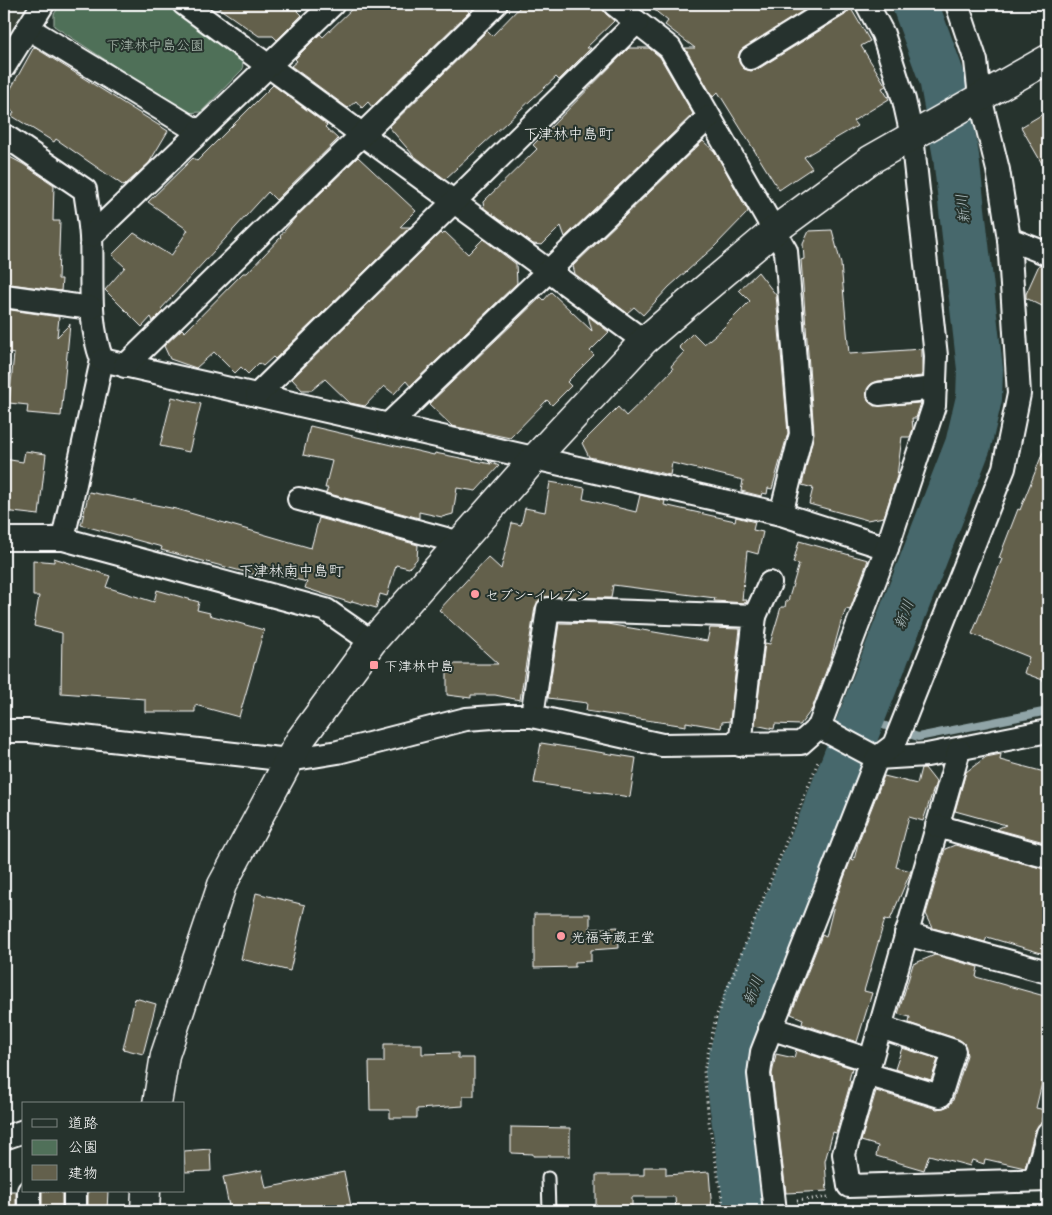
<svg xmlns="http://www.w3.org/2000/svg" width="1052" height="1215" font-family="Mali,'Klee One',sans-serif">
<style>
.built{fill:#384036}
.green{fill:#507059;stroke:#a8b8ac}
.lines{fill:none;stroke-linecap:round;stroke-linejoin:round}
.stream{stroke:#90a4a7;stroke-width:8}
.river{stroke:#46686c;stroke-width:46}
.building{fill:#63604c;stroke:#fff}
.lane-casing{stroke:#fff;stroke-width:15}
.street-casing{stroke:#fff;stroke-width:26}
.secondary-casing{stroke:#fff;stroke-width:31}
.path{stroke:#fff;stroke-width:3;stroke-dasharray:1 4;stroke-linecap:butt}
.lane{stroke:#26332d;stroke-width:11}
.street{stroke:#26332d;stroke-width:22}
.secondary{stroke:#26332d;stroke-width:28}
.poi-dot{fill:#ff9aa2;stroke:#26332d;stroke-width:2}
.labels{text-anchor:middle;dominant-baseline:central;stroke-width:4;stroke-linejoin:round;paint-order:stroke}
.park-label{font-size:14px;fill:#b0bfb4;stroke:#26332d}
.poi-label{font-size:14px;fill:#fff;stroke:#26332d;text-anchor:start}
.neighbourhood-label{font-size:15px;fill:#fff;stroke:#26332d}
.water-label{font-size:15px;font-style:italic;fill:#acbbbd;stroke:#26332d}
</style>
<rect width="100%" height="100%" fill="#26332d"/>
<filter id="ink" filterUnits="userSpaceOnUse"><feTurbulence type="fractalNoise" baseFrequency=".02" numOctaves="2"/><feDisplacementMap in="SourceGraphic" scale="10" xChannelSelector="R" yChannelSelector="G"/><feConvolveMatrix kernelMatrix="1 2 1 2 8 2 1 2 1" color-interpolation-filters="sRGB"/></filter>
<g filter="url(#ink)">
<!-- built -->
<polygon class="built" points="4,4 27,4 4,42"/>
<!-- green -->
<polygon class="green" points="61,4 169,4 242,58 243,69 201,112 186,113 54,26 54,14"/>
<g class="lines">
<!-- stream -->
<polyline class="stream" points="862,714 880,724 918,737 1048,711"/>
<!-- river -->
<polyline class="river" points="747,1211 728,1072 745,1003 820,825 968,445 979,398 980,369 956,156 942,78 915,4"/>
</g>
<!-- building -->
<g class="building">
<polygon points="213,4 291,4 302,15 277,40 273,36 259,36"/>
<polygon points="357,4 462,4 469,12 372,107 368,102 362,108 356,101 348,108 291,66 297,61 295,59 320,34 323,37"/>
<polygon points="523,4 601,4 606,14 614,21 586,48 591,48 559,80 556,77 445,179 413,155 389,127 487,31 492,36"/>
<polygon points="647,4 814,4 740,51 738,58 740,64 744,69 751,71 758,69 845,15 850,7 870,41 861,46 886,86 882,88 889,99 853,121 857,126 804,157 812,168 779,190 718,92 713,97 685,48 695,48 665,25 668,21"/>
<polygon points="34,47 168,131 149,163 124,186 56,139 54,142 12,116 14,112 4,106 4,101"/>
<polygon points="629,48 649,48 660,57 693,114 565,237 561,226 542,245 533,244 484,208 483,202 537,149 533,145"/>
<polygon points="273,85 327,125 325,127 338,139 276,200 268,192 161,309 163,311 153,321 151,317 142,327 105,290 125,267 112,255 134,233 171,256 188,230 148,202 193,158 197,161"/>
<polygon points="1048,111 1048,174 1021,127"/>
<polygon points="703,141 715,152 748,211 747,213 714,247 669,287 643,315 634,307 627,313 575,274 573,266"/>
<polygon points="4,154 23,164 54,185 53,221 60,221 58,279 62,279 61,291 4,283"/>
<polygon points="358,157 416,211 400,227 410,227 275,359 273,357 263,366 259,363 248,374 241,367 235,373 214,352 196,368 170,359 164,346 182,329 185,332 243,273 247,273 281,237 280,236 295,218"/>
<polygon points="832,230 841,264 849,354 922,349 922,376 878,381 871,384 867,389 868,401 874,406 921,403 916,418 912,418 913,429 910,437 902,437 897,476 884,517 867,520 809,504 813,488 802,485 814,433 801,260 804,259 803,244 809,231"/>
<polygon points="445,232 468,254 483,239 516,264 517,283 410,386 406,381 394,394 384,386 365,406 350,403 325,379 312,390 302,390 292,379 440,233 442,235"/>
<polygon points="1039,265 1048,267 1048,309 1026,298 1026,294"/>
<polygon points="758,272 776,295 788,433 772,489 768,488 767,494 762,493 761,496 741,491 743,480 710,472 672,463 670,475 589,457 582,443 618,407 626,416 650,393 673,369 671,366 684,352 679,347 693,333 704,344 720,331 750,301 739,290"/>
<polygon points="551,292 592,331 588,316 609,332 590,351 594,355 567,382 571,386 552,405 547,400 510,438 452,426 429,404 541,297 544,300"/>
<polygon points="4,309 59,317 57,337 70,324 61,416 27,413 28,405 9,403 14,354 4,352"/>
<polygon points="172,397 201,404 189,452 160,446"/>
<polygon points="310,426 434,455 435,453 491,464 488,461 499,466 476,491 457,488 453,514 442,517 419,512 419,518 326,493 328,488 325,488 332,461 303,455"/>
<polygon points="1047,442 1048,442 1048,682 1024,673 1029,657 972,634 1002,559 999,558 1018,509 1020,510"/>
<polygon points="25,451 46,454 39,515 4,511 4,459 23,462"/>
<polygon points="550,482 585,488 583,499 636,512 640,495 665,501 664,505 735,521 736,517 755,522 753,530 763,532 758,554 747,551 742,600 747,600 746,603 714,601 715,598 613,585 611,598 543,597 535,607 520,700 495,695 471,695 471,698 447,695 447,664 498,664 439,610 488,557 501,569 512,523 521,525 525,508 545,512"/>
<polygon points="89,492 176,509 311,548 319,518 418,545 417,559 409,568 396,565 387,596 380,594 376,608 352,601 351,603 305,588 307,582 262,571 260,576 161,550 162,547 81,525"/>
<polygon points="799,541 868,560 850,610 846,609 841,622 832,655 812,709 800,725 775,724 774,729 755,725 765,643 770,644 781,607 785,607 786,601 788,601 799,564 793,563"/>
<polygon points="54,558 110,576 106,587 154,602 157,590 199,602 197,610 210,613 209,615 264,630 239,717 195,705 195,712 145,712 145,699 61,693 62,633 34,626 39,596 33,596 33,560 54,562"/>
<polygon points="559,623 607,624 707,641 710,628 740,629 730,721 722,722 721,728 686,722 686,726 586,711 587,703 548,698"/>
<polygon points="541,743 636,758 630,797 534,783"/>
<polygon points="1001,754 1000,760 1048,773 1048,843 996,829 1006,825 955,811 966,772 986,757"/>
<polygon points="921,768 925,768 936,782 923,821 909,817 896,867 911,871 890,920 885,919 864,991 872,993 857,1042 802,1024 803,1019 791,1014 822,935 826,937 834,905 851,859 854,860 858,843 884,776 917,784"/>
<polygon points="955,845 1048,870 1048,955 987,937 985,942 933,928 926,914 945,849"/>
<polygon points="256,893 305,905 290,971 241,959"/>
<polygon points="534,914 590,914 590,929 618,927 619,948 591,950 591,961 575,962 575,967 534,968"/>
<polygon points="935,955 978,967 976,977 1048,997 1048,1058 1036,1108 1045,1110 1042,1122 1035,1130 1025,1168 985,1159 984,1164 972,1160 970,1166 929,1155 924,1170 876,1156 878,1146 861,1141 876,1091 937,1109 949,1106 953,1100 967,1055 964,1043 958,1039 909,1023 910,1017 898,1014 913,964"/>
<polygon points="135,998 156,1004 143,1054 123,1049"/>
<polygon points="384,1044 422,1044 422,1054 458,1053 458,1058 474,1058 474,1096 463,1096 463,1106 417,1109 417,1118 390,1118 390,1110 370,1110 369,1062 384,1062"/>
<polygon points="902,1048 938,1059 931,1080 895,1069"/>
<polygon points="796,1050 852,1068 849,1080 851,1081 836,1133 833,1132 825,1161 827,1191 786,1193 772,1074 776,1054 794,1058"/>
<polygon points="511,1127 570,1128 570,1156 533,1156 533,1154 511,1153"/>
<polygon points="210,1149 211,1171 185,1172 184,1151"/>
<polygon points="644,1167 666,1167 666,1175 709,1172 712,1211 676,1211 675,1197 632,1197 632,1211 596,1211 596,1175 644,1175"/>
<polygon points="262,1170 266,1188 344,1172 352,1211 230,1211 223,1177"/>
<rect x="4" y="1191" width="12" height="20"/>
<rect x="42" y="1191" width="20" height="20"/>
<polygon points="88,1191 108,1191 107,1211 88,1211"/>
</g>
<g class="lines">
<!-- lane casing -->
<g class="lane-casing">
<polyline id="lane" points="548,1178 549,1211"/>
</g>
<!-- street casing -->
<g class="street-casing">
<g id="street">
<polyline points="184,4 644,341"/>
<polyline points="614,4 670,48 786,251 801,434 781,514"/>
<polyline points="28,28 199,132"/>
<polyline points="751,58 838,4"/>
<polyline points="4,67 43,4"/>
<path d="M 4,135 L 85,190 C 87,205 90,221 91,237 C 93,279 87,319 102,360 L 63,539"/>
<polyline points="91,236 333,4"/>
<polyline points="1009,239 1048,254"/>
<polyline points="4,296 91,308"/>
<polyline points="102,360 781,514 887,548"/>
<polyline points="125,366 496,4"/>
<polyline points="879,394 935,388"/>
<polyline points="257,395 637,22"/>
<polyline points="388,425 709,117"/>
<polyline points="299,499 461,543"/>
<polyline points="4,539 63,539 326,610 372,642"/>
<polyline points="755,616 770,583"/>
<polyline points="532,716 548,609 755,616 740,745"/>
<polyline points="819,727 877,758 927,755 1048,731"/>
<polyline points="4,731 30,731 289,760 338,752 466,719 507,716 532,716 662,745 801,743 819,727 887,548 934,406 936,356 912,136 904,100 883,34 867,4"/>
<polyline points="959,750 844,1154 849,1186 1048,1180"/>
<polyline points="937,826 1048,857"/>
<polyline points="906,934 1048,972"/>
<polyline points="770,1028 870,1060"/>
<polyline points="866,1074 940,1096 954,1051 880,1027"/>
<polyline points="4,1138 24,1131"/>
<polyline points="1035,1180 1048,1133"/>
<polyline points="29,1191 29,1211"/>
<polyline points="75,1191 75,1211"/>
<polyline points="775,1211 759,1074 762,1052 877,758 894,745 1004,468 1019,394 1009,239 998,170 980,97 976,61 957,4"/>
</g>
</g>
<!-- secondary casing -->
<g class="secondary-casing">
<g id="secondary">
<polyline points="157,1104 165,1055 222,885 300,740 372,642 535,458 644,341 687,304 775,230 870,160 1048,59"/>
<polyline points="145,1211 146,1191"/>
</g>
</g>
<!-- path -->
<g class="path">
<polyline points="797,1201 828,1197"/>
<polyline points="724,1211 709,1122 704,1071 716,1017 818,762"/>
</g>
<!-- lane -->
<use href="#lane" class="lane"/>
<!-- street -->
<use href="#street" class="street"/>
<!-- secondary -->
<use href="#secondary" class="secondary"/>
</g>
</g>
<!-- markers -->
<g class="poi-dot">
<circle cx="475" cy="594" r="5"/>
<rect x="369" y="660" width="10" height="10" rx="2.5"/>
<circle cx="561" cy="936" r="5"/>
</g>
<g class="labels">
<!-- park labels -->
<g class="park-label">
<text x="155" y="44">下津林中島公園</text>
</g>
<!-- poi labels -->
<g class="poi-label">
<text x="485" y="594">セブン-イレブン</text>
<text x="384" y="665">下津林中島</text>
<text x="571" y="936">光福寺蔵王堂</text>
</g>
<!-- neighbourhood labels -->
<g class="neighbourhood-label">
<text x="568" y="133">下津林中島町</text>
<text x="291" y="570">下津林南中島町</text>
</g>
<!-- water labels -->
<g class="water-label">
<text transform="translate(962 209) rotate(-96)">新川</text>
<text transform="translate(903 614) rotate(-69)">新川</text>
<text transform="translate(752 990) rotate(-69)">新川</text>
</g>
</g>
<!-- margin -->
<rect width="1052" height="1215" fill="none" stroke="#26332d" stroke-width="20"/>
<rect x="10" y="10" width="1032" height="1195" fill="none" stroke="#fff" stroke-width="2" filter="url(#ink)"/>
<!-- legend -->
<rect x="22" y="1102" width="162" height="90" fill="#26332d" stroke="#7d8581"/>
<rect x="32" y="1119" width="25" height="8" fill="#26332d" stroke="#7d8581"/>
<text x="68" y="1128" font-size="15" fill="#ffffff">道路</text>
<rect x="32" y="1140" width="25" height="15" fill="#507059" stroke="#7d8581"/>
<text x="68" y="1152" font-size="15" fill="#ffffff">公園</text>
<rect x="32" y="1165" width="25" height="15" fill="#63604c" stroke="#7d8581"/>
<text x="68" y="1178" font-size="15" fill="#ffffff">建物</text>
</svg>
